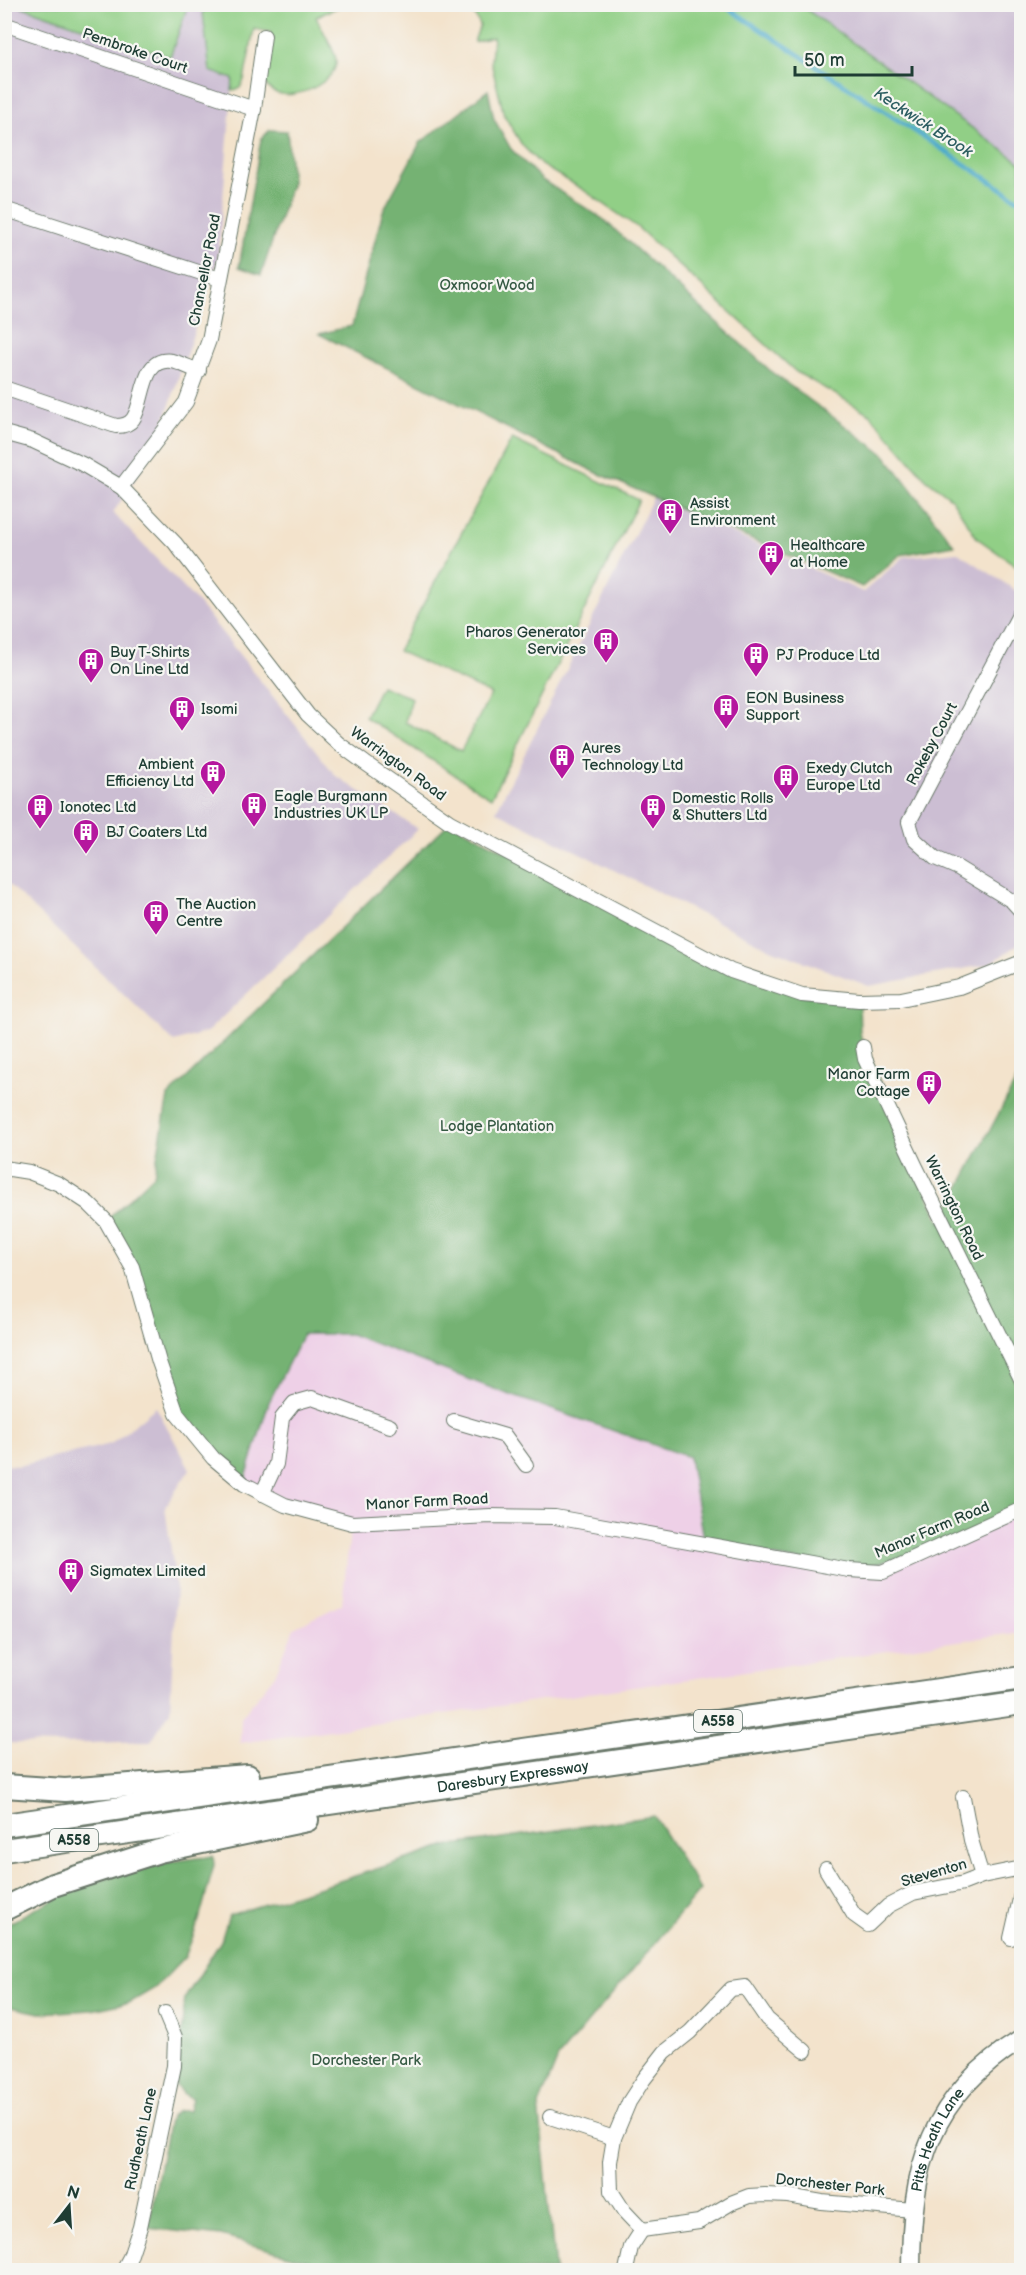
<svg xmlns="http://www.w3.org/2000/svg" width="1026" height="2275" font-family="'Balsamiq Sans',sans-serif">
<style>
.built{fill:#eed0e7}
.industrial{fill:#ccbed3}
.green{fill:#91cf86;stroke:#58865d;stroke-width:1.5}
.forest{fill:#74b273;stroke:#4a7854;stroke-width:1.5}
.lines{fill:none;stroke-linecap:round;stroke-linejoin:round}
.stream{stroke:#4dabcc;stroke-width:4.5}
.minor-casing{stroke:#697769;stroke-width:16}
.tertiary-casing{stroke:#697769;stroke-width:21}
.primary-casing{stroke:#697769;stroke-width:26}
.minor{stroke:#fff;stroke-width:14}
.tertiary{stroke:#fff;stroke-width:18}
.primary{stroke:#fff;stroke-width:22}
.labels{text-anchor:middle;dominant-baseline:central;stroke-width:4.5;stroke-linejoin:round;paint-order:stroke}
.shield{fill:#f6f6f2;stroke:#60746d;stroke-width:1.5}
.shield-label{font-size:14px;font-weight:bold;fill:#1f3d34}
.street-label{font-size:15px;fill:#1f3d34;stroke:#f6f6f2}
.park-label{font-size:15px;fill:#365a44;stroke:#f6f6f2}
.poi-label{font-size:15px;fill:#1f3d34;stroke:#f6f6f2;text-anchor:start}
.water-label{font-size:16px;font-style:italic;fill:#2d5e62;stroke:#f6f6f2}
</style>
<rect width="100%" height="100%" fill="#f6f6f2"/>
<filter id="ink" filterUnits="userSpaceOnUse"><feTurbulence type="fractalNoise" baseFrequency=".0167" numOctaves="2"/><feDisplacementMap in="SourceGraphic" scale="12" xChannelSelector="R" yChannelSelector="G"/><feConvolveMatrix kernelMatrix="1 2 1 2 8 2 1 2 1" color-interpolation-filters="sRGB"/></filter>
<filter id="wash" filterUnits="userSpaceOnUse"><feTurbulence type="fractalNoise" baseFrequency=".008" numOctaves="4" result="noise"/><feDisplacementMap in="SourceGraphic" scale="24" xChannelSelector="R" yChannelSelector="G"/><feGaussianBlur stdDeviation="1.35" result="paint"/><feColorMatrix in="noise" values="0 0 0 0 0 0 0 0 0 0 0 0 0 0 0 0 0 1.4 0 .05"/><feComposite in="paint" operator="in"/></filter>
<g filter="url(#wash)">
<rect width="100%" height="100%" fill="#f3e3cc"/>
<!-- built -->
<polygon class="built" points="303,1334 350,1334 502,1392 689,1457 1021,1509 1021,1632 240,1743 241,1717 275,1675 294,1628 342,1604 351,1523 244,1484 269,1402"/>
<!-- industrial -->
<g class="industrial">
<polygon points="4,5 17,5 170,56 188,5 233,5 210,70 233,79 218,259 156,446 113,513 200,605 336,776 418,829 207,1032 174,1042 5,881"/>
<polygon points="800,5 1021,5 1021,163"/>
<polygon points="653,498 863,592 904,557 958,552 1021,594 1021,942 990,964 869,986 773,950 496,811"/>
<polygon points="156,1407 190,1469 165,1507 176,1586 170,1711 151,1741 63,1744 5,1743 5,1465 18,1466 111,1444"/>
</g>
<!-- green -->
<g class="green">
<polygon points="17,5 188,4 188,5 170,57"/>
<path d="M 202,5 L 343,5 L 316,17 C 321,28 334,48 336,60 C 339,86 270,113 264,78 C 263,70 270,42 271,32 L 254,29 L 244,80 L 240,88 L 232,91 L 233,79 L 210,71 Z"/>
<polygon points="469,5 800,5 1021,163 1021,569 977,538 952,499 926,479 870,414 796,372 637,227 582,189 541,165 522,145 504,115 491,62 493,37 474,42 480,25"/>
<polygon points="512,439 639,500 491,798 365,717 381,686 412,698 405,722 461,751 491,694 398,651"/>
</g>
<!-- forest -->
<g class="forest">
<polygon points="488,90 494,119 511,149 542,180 603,219 774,374 885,455 954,545 900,555 862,587 595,472 319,334 352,326 383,211 420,143"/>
<polygon points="270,130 287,131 292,182 261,275 239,267 261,139"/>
<polygon points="450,822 731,971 802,995 859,1000 860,1034 940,1223 1021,1072 1021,1509 938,1549 849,1570 704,1544 689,1457 502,1392 350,1334 303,1334 269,1402 244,1484 177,1414 132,1267 106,1221 154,1175 168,1096"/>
<path d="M 654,1816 L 700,1890 L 558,2058 L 539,2105 L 555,2270 L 341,2270 L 221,2236 L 148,2228 L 169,2120 C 174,2111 179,2110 189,2111 L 192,2098 L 183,2094 L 176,2086 L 185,1998 L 221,1941 L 229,1915 L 321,1887 L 447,1846 Z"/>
<path d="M 213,1856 L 214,1865 L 199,1920 L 185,1957 L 155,1988 L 131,2002 L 92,2010 L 40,2013 L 5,2006 L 5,1926 C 50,1898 102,1877 154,1865 C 173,1860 194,1859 213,1856 Z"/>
</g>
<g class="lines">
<!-- stream -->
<polyline class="stream" points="722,4 1022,202"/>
</g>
</g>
<g filter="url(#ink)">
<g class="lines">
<!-- minor casing -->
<g class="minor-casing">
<g id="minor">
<polyline points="4,24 254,109"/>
<polyline points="4,209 220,279"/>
<path d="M 4,388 L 116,426 C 122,426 129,425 133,419 C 145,403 140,356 172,361 C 181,363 190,368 199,371"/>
<polyline points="4,433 33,441 82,464 121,487 175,543 308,715 339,744 365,763 450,822 731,971 802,995 859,1000 901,999 959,987 1022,962"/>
<polyline points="121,487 186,402 209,340 254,109 264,36"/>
<polyline points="1020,613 909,822 914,839 935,858 958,868 1012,901 1022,912"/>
<polyline points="863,1047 865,1059 915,1165 1022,1381"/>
<polyline points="4,1168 29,1172 59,1184 88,1203 106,1221 132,1267 159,1362 177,1414 213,1458 244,1484 285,1505 352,1523 490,1516 555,1517 849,1570 883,1572 1022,1509"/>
<polyline points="454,1421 505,1436 526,1465"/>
<polyline points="262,1494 276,1464 282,1418 294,1403 312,1398 390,1426"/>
<polyline points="963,1797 971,1840 982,1876"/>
<polyline points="826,1869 854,1915 868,1925 888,1906 913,1893 964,1883 982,1876 1022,1868"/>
<polyline points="1011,1938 1022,1890"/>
<polyline points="805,2051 767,2019 745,1987 731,1989 690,2032 665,2052 644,2079 629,2102 614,2138 610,2162 611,2191 624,2211 642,2230 699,2222 731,2203 749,2196 765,2195 788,2196 822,2202 913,2210"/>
<polyline points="550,2117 614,2138"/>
<polyline points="123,2270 130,2257 140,2227 174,2066 175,2037 165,2013"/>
<polyline points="626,2270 631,2247 642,2230"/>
</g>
</g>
<!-- tertiary casing -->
<g class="tertiary-casing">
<g id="tertiary">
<path id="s1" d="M 911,2270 C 911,2167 929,2096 1022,2039"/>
</g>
</g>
<!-- primary casing -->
<g class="primary-casing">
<g id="primary">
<polyline points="4,1786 65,1790 248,1776"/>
<polyline points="4,1825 1022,1678"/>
<path id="s2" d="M 4,1850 L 1022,1703"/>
<polyline points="4,1909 53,1885 159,1851 307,1820"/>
</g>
</g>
<!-- minor -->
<use href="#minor" class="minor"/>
<!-- tertiary -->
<use href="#tertiary" class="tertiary"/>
<!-- primary -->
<use href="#primary" class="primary"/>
</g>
</g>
<!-- icons -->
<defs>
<g id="building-pin" transform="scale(1.35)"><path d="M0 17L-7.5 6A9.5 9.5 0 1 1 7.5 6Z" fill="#b5179e" stroke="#f6f6f2"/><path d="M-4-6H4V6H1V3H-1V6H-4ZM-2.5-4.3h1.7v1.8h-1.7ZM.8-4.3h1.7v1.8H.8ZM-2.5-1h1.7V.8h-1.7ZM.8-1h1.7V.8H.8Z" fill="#fff"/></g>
</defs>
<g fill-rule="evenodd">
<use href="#building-pin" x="670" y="512"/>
<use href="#building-pin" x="771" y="554"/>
<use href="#building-pin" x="606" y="641"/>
<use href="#building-pin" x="756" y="655"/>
<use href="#building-pin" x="91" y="661"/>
<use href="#building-pin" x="726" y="707"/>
<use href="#building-pin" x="182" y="709"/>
<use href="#building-pin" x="562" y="757"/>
<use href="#building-pin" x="213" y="773"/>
<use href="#building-pin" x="786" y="777"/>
<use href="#building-pin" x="254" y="805"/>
<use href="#building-pin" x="40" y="807"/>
<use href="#building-pin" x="653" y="807"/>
<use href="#building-pin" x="86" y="832"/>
<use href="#building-pin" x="156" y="913"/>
<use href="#building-pin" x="929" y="1083"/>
<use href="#building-pin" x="71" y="1571"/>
</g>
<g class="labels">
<!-- shield labels -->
<g class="shield">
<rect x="694" y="1710" width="48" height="22" rx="4.5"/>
<rect x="50" y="1829" width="48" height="22" rx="4.5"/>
</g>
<g class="shield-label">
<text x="718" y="1721">A558</text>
<text x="74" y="1840">A558</text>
</g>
<!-- street labels -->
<g class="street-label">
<text transform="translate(135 51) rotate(19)">Pembroke Court</text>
<text transform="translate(205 270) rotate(-79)">Chancellor Road</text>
<text transform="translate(932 744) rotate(-62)">Rokeby Court</text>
<text transform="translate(398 764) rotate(36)">Warrington Road</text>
<text transform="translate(954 1208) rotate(64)">Warrington Road</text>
<text transform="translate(427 1502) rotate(-3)">Manor Farm Road</text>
<text transform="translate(932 1530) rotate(-23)">Manor Farm Road</text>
<text stroke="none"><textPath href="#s2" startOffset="514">Daresbury Expressway</textPath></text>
<text transform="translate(934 1873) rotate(-16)">Steventon</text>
<text transform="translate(141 2139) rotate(-78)">Rudheath Lane</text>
<text stroke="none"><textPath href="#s1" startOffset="135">Pitts Heath Lane</textPath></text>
<text transform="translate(830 2185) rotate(6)">Dorchester Park</text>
</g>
<!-- park labels -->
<g class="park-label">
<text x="487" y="285">Oxmoor Wood</text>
<text x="497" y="1126">Lodge Plantation</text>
<text x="366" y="2060">Dorchester Park</text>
</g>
<!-- poi labels -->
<g class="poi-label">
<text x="690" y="503">Assist<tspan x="690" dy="17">Environment</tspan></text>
<text x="790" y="545">Healthcare<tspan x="790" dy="17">at Home</tspan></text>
<text x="586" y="632" text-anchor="end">Pharos Generator<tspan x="586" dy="17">Services</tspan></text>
<text x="110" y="652">Buy T-Shirts<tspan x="110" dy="17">On Line Ltd</tspan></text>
<text x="776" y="655">PJ Produce Ltd</text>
<text x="746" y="698">EON Business<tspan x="746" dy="17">Support</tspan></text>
<text x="201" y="709">Isomi</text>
<text x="582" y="748">Aures<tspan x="582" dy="17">Technology Ltd</tspan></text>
<text x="194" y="764" text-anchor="end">Ambient<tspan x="194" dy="17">Efficiency Ltd</tspan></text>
<text x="806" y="768">Exedy Clutch<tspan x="806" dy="17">Europe Ltd</tspan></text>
<text x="274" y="796">Eagle Burgmann<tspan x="274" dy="17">Industries UK LP</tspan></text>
<text x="672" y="798">Domestic Rolls<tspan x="672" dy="17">&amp; Shutters Ltd</tspan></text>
<text x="60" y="807">Ionotec Ltd</text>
<text x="106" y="832">BJ Coaters Ltd</text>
<text x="176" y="904">The Auction<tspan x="176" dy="17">Centre</tspan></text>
<text x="910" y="1074" text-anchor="end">Manor Farm<tspan x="910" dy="17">Cottage</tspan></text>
<text x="90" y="1571">Sigmatex Limited</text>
</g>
<!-- water labels -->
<g class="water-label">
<text transform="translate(923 123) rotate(33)">Keckwick Brook</text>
</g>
</g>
<!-- margin -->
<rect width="1026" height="2275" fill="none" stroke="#f6f6f2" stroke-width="24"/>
<!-- north arrow -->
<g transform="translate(69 2206) rotate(17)" stroke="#f6f6f2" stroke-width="4.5" paint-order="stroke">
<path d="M0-4.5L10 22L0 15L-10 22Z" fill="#1f3d34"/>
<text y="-9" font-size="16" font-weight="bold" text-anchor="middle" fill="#1f3d34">N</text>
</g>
<!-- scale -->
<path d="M795 66v9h117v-9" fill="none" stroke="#1f3d34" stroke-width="3"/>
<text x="804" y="66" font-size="18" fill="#1f3d34" stroke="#f6f6f2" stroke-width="4.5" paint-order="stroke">50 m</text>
</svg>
